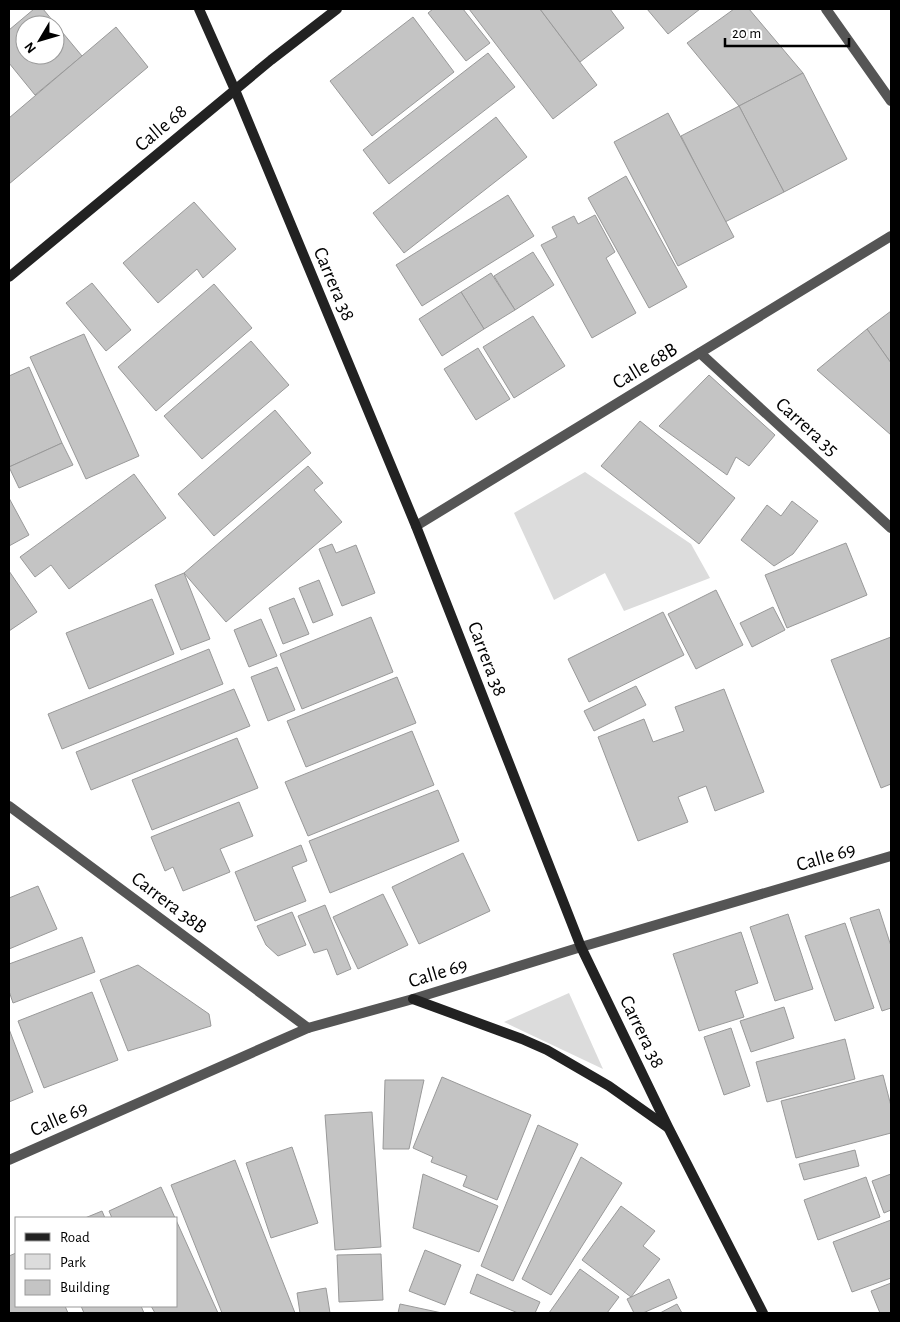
<svg xmlns="http://www.w3.org/2000/svg" width="900" height="1322" font-family="'Alegreya Sans',sans-serif">
<style>
.green{fill:#dcdcdc}
.building{fill:#c4c4c4;stroke:#999;fill-rule:evenodd}
.lines{fill:none;stroke-linecap:round;stroke-linejoin:round}
.street{stroke:#555;stroke-width:10}
.secondary{stroke:#222;stroke-width:10}
.labels{text-anchor:middle;dominant-baseline:central;stroke-width:4.5;stroke-linejoin:round;paint-order:stroke}
.street-label{font-size:20px;fill:#000;stroke:#fff}
</style>
<rect width="100%" height="100%" fill="#fff"/>
<!-- green -->
<g class="green">
<polygon points="585,472 691,544 710,578 624,611 605,573 554,600 514,513"/>
<polygon points="569,993 603,1069 504,1022"/>
</g>
<!-- building -->
<g class="building">
<path d="M 34,9 L 43,9 L 82,56 L 35,95 L 9,63 L 9,30 ZM 25,25 L 55,25 L 55,55 L 25,55 Z"/>
<polygon points="433,9 463,9 490,43 466,61 428,13"/>
<polygon points="469,9 540,9 597,85 553,119"/>
<polygon points="540,9 610,9 624,28 580,62"/>
<polygon points="647,9 700,9 668,34"/>
<polygon points="734,9 749,9 803,73 739,106 687,43"/>
<polygon points="413,17 454,72 372,136 330,81"/>
<polygon points="116,27 148,67 9,184 9,118"/>
<polygon points="488,53 515,87 389,184 363,150"/>
<polygon points="803,73 847,159 784,192 739,106"/>
<polygon points="739,106 784,192 725,222 681,136"/>
<polygon points="668,113 734,237 678,266 614,142"/>
<polygon points="496,117 527,157 404,253 373,213"/>
<polygon points="626,176 687,287 649,308 588,198"/>
<polygon points="508,195 534,236 422,306 396,265"/>
<polygon points="194,202 236,249 203,278 197,269 158,303 123,263"/>
<polygon points="595,215 615,252 606,258 636,313 592,338 541,245 557,237 552,227 574,216 578,224"/>
<polygon points="533,252 554,285 515,310 494,276"/>
<polygon points="491,273 515,310 484,329 461,292"/>
<polygon points="92,283 131,330 106,351 66,303"/>
<polygon points="214,284 252,328 156,411 118,367"/>
<polygon points="461,292 484,329 442,356 419,319"/>
<polygon points="891,311 891,363 867,329"/>
<polygon points="533,316 565,366 514,398 483,347"/>
<polygon points="867,329 891,363 891,435 817,370"/>
<polygon points="84,334 139,456 86,479 30,357"/>
<polygon points="251,341 289,385 202,459 164,416"/>
<polygon points="478,348 510,399 476,420 444,369"/>
<polygon points="29,367 62,443 9,467 9,376"/>
<polygon points="709,375 775,435 749,466 736,457 727,475 659,426"/>
<polygon points="275,410 311,453 214,536 178,494"/>
<polygon points="640,421 735,498 699,544 601,466"/>
<polygon points="62,443 73,465 19,488 9,467"/>
<polygon points="308,466 323,483 314,490 342,522 226,622 184,573"/>
<polygon points="134,474 166,518 69,589 51,565 35,577 20,557"/>
<polygon points="9,498 29,535 9,546"/>
<polygon points="792,501 818,521 793,554 774,566 741,540 767,505 781,516"/>
<polygon points="846,543 867,595 787,628 765,575"/>
<polygon points="332,544 336,553 356,545 375,593 342,606 319,549"/>
<polygon points="9,571 37,612 9,631"/>
<polygon points="184,573 210,639 181,650 155,585"/>
<polygon points="319,580 333,615 313,623 299,588"/>
<polygon points="716,590 743,645 696,669 668,614"/>
<polygon points="294,598 309,634 283,644 269,608"/>
<polygon points="152,599 174,654 89,689 66,633"/>
<polygon points="773,607 785,630 752,647 740,623"/>
<polygon points="663,612 684,655 589,702 568,659"/>
<polygon points="371,617 393,672 302,709 280,654"/>
<polygon points="261,619 277,656 249,667 234,630"/>
<polygon points="891,637 891,784 881,788 831,660"/>
<polygon points="209,649 223,684 62,749 48,714"/>
<polygon points="277,667 295,710 268,721 251,677"/>
<polygon points="397,677 416,723 306,767 287,721"/>
<polygon points="636,686 646,705 594,731 584,711"/>
<polygon points="234,689 250,726 91,790 76,752"/>
<polygon points="724,689 764,792 715,811 706,786 678,797 688,822 638,841 598,737 644,719 653,742 684,731 675,707"/>
<polygon points="412,731 434,785 308,836 285,782"/>
<polygon points="237,738 258,788 152,830 132,780"/>
<polygon points="438,790 459,841 330,893 309,841"/>
<polygon points="239,802 253,836 220,849 230,872 183,891 173,867 165,871 151,837"/>
<polygon points="301,845 307,861 292,867 306,901 255,921 235,872"/>
<polygon points="463,853 490,911 419,944 392,887"/>
<polygon points="38,886 57,929 9,949 9,898"/>
<polygon points="383,894 408,945 358,969 333,917"/>
<polygon points="325,905 351,969 337,975 327,949 314,953 298,916"/>
<polygon points="879,909 891,946 891,1008 882,1011 850,918"/>
<polygon points="292,912 306,945 278,956 266,945 257,926"/>
<polygon points="788,914 813,989 775,1001 750,927"/>
<polygon points="845,923 874,1008 835,1021 805,936"/>
<polygon points="741,932 758,983 735,991 744,1017 699,1031 673,954"/>
<polygon points="82,937 95,972 13,1003 9,991 9,964"/>
<polygon points="138,965 209,1014 211,1026 128,1051 100,980"/>
<polygon points="92,992 118,1060 44,1088 18,1021"/>
<polygon points="784,1007 794,1038 751,1052 740,1021"/>
<polygon points="731,1028 750,1086 724,1095 704,1037"/>
<polygon points="9,1029 33,1092 9,1102"/>
<polygon points="845,1039 855,1079 767,1102 756,1062"/>
<polygon points="883,1075 891,1106 891,1133 796,1158 781,1101"/>
<polygon points="442,1077 531,1115 497,1200 463,1186 467,1176 431,1162 433,1157 413,1148"/>
<polygon points="385,1080 424,1080 409,1149 383,1149"/>
<polygon points="372,1112 381,1247 335,1250 325,1115"/>
<polygon points="538,1125 578,1144 513,1281 481,1266"/>
<polygon points="292,1147 318,1223 271,1238 246,1163"/>
<polygon points="855,1150 859,1166 804,1180 799,1164"/>
<polygon points="581,1157 622,1183 551,1295 522,1279"/>
<polygon points="235,1160 295,1313 222,1313 171,1185"/>
<polygon points="423,1174 498,1206 479,1252 413,1228"/>
<polygon points="891,1174 891,1210 884,1213 872,1181"/>
<polygon points="866,1177 880,1217 818,1240 804,1200"/>
<polygon points="161,1187 175,1218 112,1218 109,1211"/>
<polygon points="621,1206 655,1231 643,1246 660,1259 631,1297 582,1260"/>
<polygon points="102,1211 105,1218 85,1218"/>
<polygon points="176,1220 218,1313 155,1313 151,1306 176,1306"/>
<polygon points="891,1220 891,1278 852,1292 833,1242"/>
<polygon points="425,1250 461,1265 445,1305 409,1291"/>
<polygon points="16,1253 16,1306 65,1306 68,1313 9,1313 9,1256"/>
<polygon points="381,1254 383,1300 339,1302 337,1255"/>
<polygon points="580,1269 619,1297 607,1313 549,1313"/>
<polygon points="477,1274 540,1302 535,1313 518,1313 470,1293"/>
<polygon points="669,1279 677,1298 643,1313 634,1313 627,1299"/>
<polygon points="891,1283 891,1313 880,1313 871,1291"/>
<polygon points="326,1288 330,1313 300,1313 297,1293"/>
<polygon points="400,1304 442,1313 398,1313"/>
<polygon points="677,1304 682,1313 660,1313"/>
<polygon points="81,1306 141,1306 144,1313 84,1313"/>
</g>
<g class="lines">
<!-- street -->
<g class="street">
<polyline points="826,9 891,101"/>
<polyline points="700,353 891,528"/>
<polyline points="416,526 891,236"/>
<polyline points="9,806 308,1028"/>
<polyline points="9,1160 308,1028 413,999 581,947 891,856"/>
</g>
<!-- secondary -->
<g class="secondary">
<polyline points="199,9 235,90 416,526 581,947 668,1127 763,1313"/>
<polyline points="9,277 271,60 337,9"/>
<polyline points="413,999 522,1039 547,1050 609,1086 667,1127"/>
</g>
</g>
<g class="labels">
<!-- street labels -->
<g class="street-label">
<text transform="translate(161 128) rotate(-40)">Calle 68</text>
<text transform="translate(334 284) rotate(67)">Carrera 38</text>
<text transform="translate(645 366) rotate(-31)">Calle 68B</text>
<text transform="translate(807 427) rotate(42)">Carrera 35</text>
<text transform="translate(487 659) rotate(69)">Carrera 38</text>
<text transform="translate(826 857) rotate(-16)">Calle 69</text>
<text transform="translate(169 903) rotate(37)">Carrera 38B</text>
<text transform="translate(438 973) rotate(-17)">Calle 69</text>
<text transform="translate(642 1032) rotate(64)">Carrera 38</text>
<text transform="translate(59 1119) rotate(-24)">Calle 69</text>
</g>
</g>
<!-- border -->
<rect width="900" height="1322" fill="none" stroke="#000000" stroke-width="20"/>
<!-- legend -->
<rect x="15" y="1217" width="162" height="90" fill="#ffffff" stroke="#999999"/>
<rect x="25" y="1233" width="25" height="8" fill="#222222" stroke="#999999"/>
<text x="60" y="1242" font-size="15" fill="#000000">Road</text>
<rect x="25" y="1254" width="25" height="15" fill="#dcdcdc" stroke="#999999"/>
<text x="60" y="1267" font-size="15" fill="#000000">Park</text>
<rect x="25" y="1280" width="25" height="15" fill="#c4c4c4" stroke="#999999"/>
<text x="60" y="1292" font-size="15" fill="#000000">Building</text>
<!-- north arrow -->
<g transform="translate(40 40) rotate(232)"><circle r="24" fill="#ffffff" stroke="#999999"/>
<path d="M0-4L9 19L0 12L-9 19Z" fill="#000000"/>
<text y="-8" font-size="14" font-weight="bold" text-anchor="middle" fill="#000000">N</text>
</g>
<!-- scale -->
<path d="M725 38v8h124v-8" fill="none" stroke="#000000" stroke-width="2.5"/>
<text x="732" y="38" font-size="15" fill="#000000" stroke="#ffffff" stroke-width="4" paint-order="stroke">20 m</text>
</svg>
